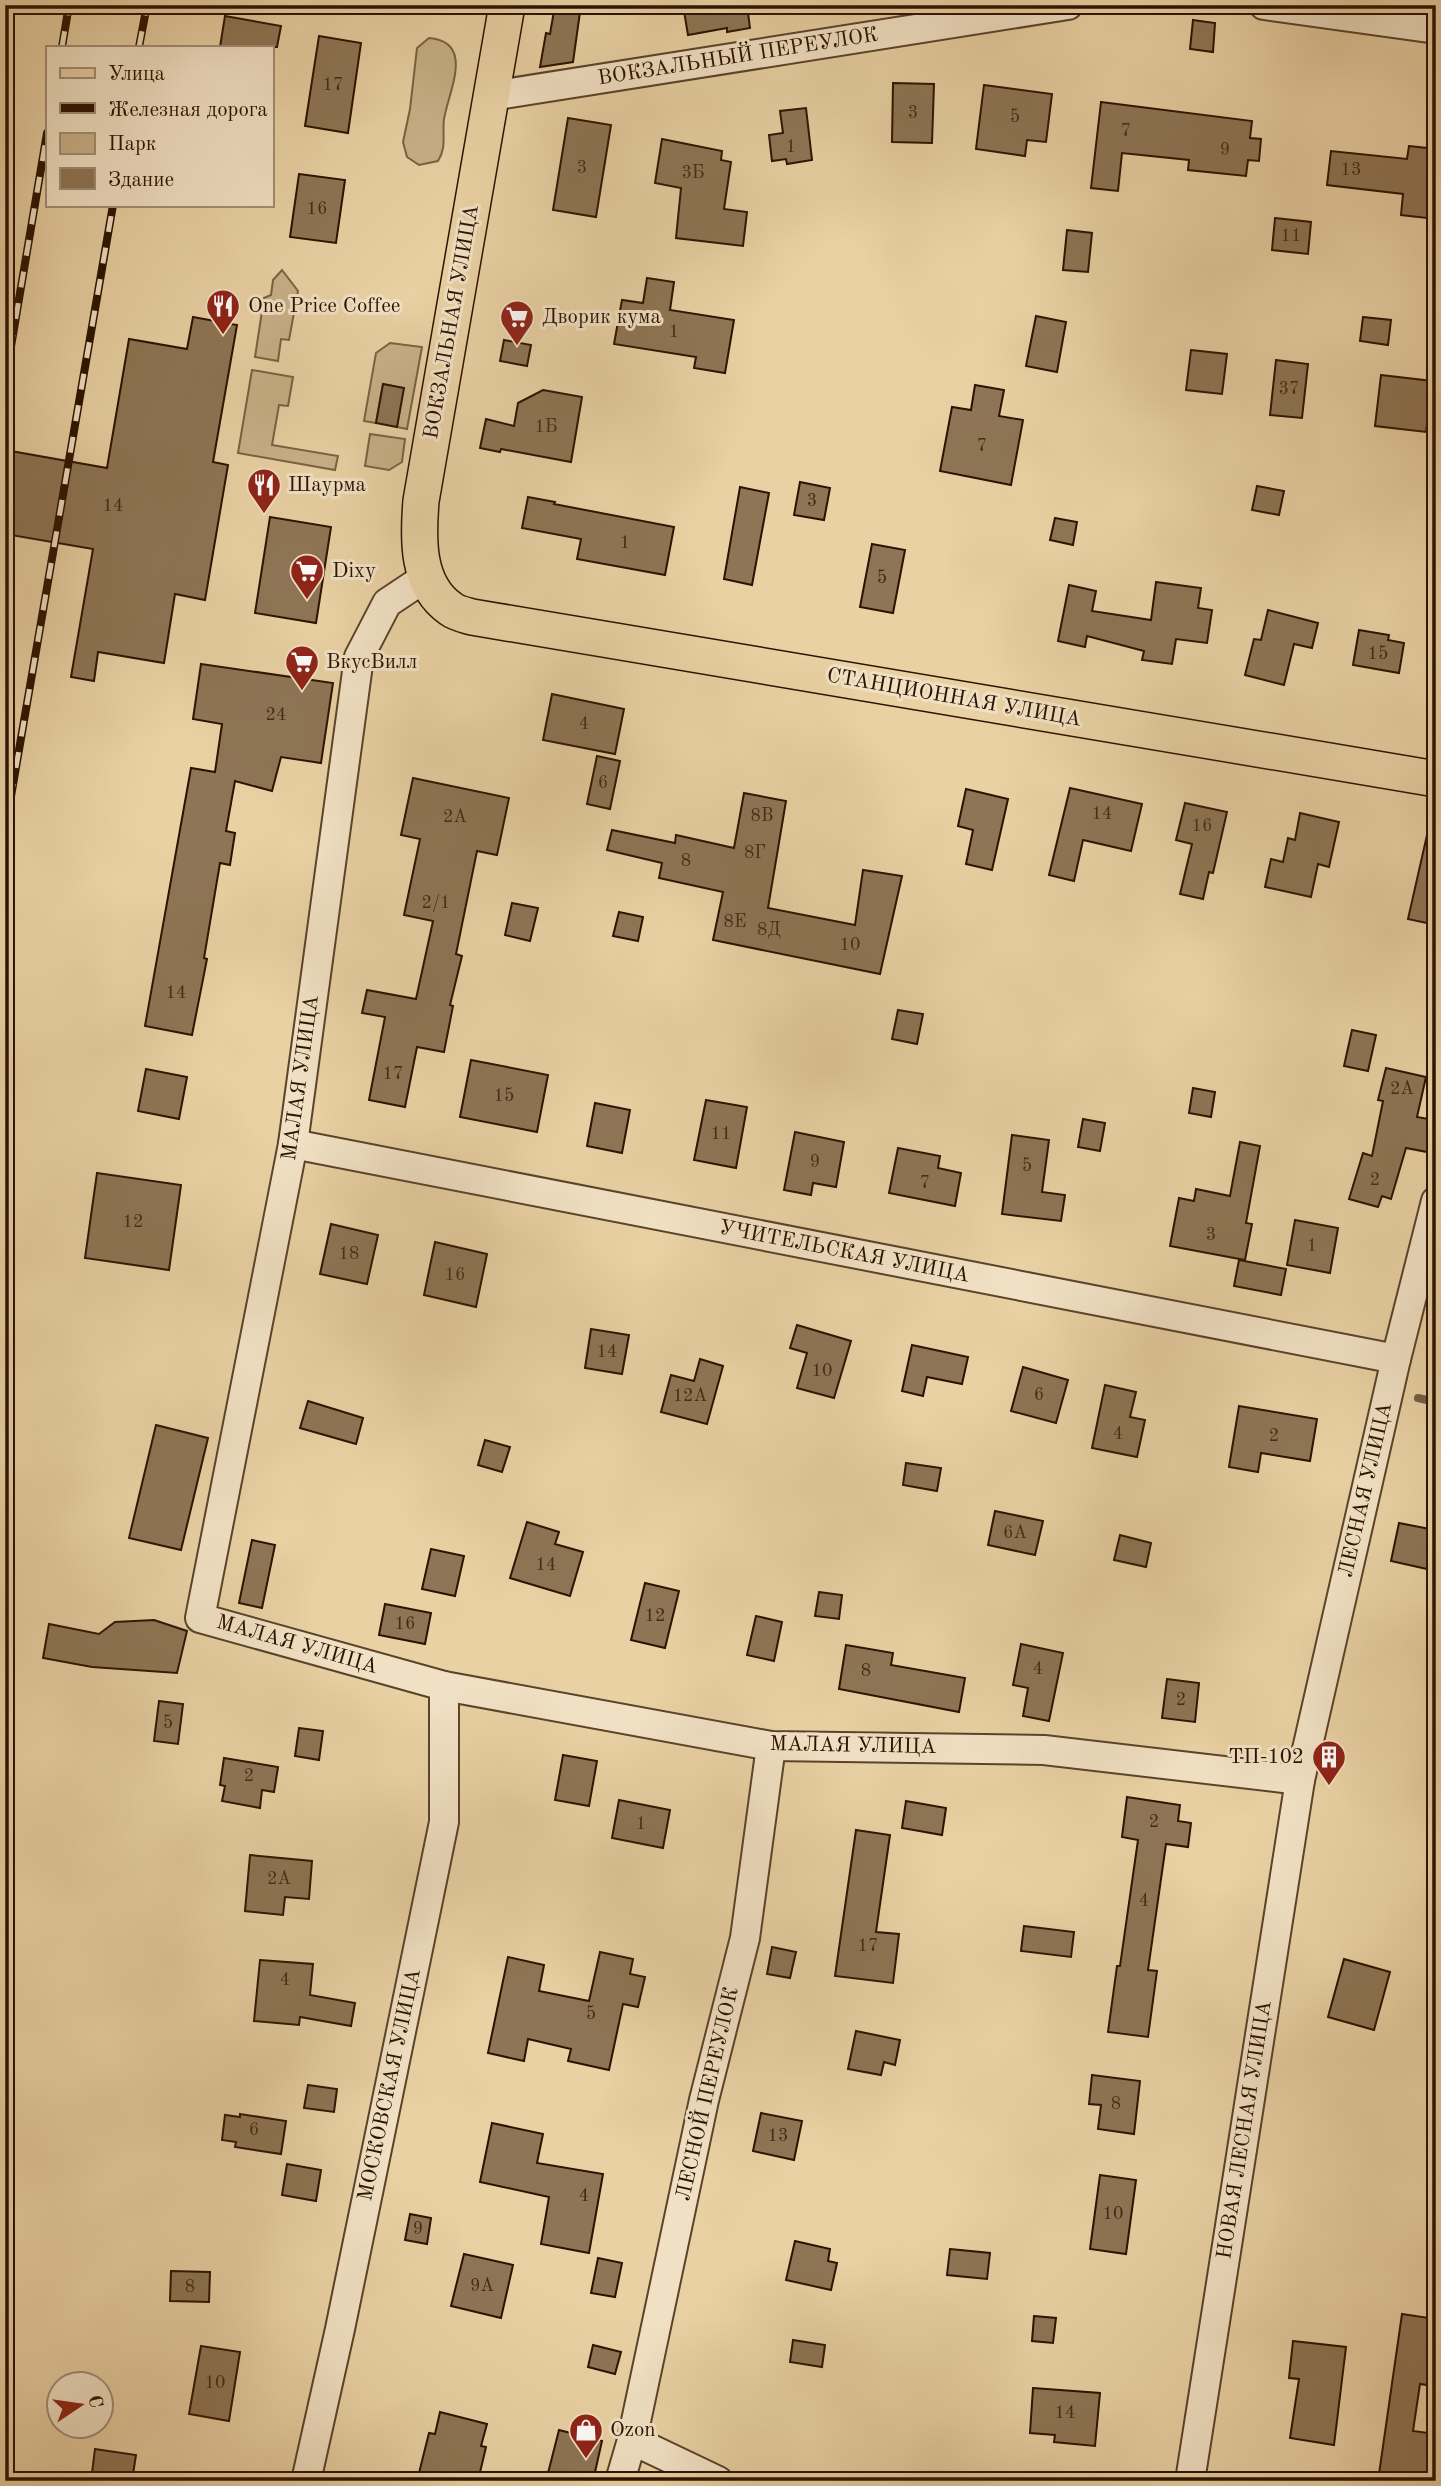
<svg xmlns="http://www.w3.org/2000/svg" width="1441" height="2486" font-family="'Old Standard TT',serif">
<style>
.green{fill:#c9b188;stroke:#7a6244;stroke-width:2}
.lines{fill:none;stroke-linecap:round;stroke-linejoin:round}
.stream{stroke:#775e41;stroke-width:8}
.building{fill:#8e7555;stroke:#2c1200;stroke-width:2}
.minor-casing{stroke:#5b4229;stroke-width:32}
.major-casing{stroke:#2c1200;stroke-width:38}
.minor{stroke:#f1e1c4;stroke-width:28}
.major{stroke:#e9d1a4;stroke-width:35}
.rail-casing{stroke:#2c1200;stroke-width:8}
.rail{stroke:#f1e1c4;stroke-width:5;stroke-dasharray:16;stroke-linecap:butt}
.labels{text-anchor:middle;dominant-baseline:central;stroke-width:6;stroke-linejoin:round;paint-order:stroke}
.number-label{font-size:18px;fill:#442b15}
.street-label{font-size:21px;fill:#2c1200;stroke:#f1e1c4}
.poi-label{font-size:21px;fill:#2c1200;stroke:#f1e1c4;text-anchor:start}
</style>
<rect width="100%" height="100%" fill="#e9d1a4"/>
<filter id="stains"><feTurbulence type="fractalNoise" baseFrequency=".00286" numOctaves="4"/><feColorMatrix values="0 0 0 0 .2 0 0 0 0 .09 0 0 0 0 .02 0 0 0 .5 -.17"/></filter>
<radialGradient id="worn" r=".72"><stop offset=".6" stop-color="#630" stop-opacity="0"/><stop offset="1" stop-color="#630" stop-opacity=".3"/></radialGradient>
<!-- green -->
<g class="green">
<path d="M 429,38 C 475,42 449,90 444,119 C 442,135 447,147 438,161 L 419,165 L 407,157 L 403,142 L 410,109 L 417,48 Z"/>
<polygon points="282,270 298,291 289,340 281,339 278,361 255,357 264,298 271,295 273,280"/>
<polygon points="390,343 422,347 407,429 397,427 403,388 383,384 376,423 364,421 376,353"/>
<polygon points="252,370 293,377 288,406 279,405 272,445 338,456 335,470 238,453"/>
<polygon points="370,434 405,439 402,462 389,470 365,466"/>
</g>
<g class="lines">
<!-- stream -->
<polyline class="stream" points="1418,1398 1436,1402"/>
</g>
<!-- building -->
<g class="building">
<polygon points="555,5 581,5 573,62 540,67 546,33 550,34"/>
<polygon points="683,5 747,5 750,28 727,32 727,28 688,35"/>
<polygon points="225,16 281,26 277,47 220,47"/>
<polygon points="1193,20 1215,23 1213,52 1190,49"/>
<polygon points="319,36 361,43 348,133 305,126"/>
<polygon points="893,83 934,84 932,143 892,142"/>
<polygon points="984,85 1052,94 1046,142 1027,140 1025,156 976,149"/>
<polygon points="1101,102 1252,121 1250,138 1261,139 1259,161 1248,160 1246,176 1188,170 1189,160 1122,153 1118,191 1091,188"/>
<polygon points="806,108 812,160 787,164 786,159 772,161 769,135 783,133 780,111"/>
<polygon points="568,118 611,125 596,217 553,210"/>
<polygon points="662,139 722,151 721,160 731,162 724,209 747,212 743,246 676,238 681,188 655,183"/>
<polygon points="1409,146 1436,149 1436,219 1401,215 1403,194 1327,185 1331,151 1407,159"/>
<polygon points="299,174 345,180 336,243 290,237"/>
<polygon points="1275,218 1311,222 1308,254 1272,250"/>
<polygon points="1067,230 1092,233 1088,272 1063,270"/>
<polygon points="647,278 674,282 670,310 734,320 725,373 694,368 696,357 614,344 622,300 643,303"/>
<polygon points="1036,316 1066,322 1057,372 1026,366"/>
<polygon points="193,317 237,325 213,462 228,465 205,600 175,594 164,663 98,652 94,681 71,677 93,549 5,534 5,450 107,468 129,339 187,349"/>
<polygon points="1363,317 1391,320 1388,345 1360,341"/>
<polygon points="504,340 531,345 527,366 500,361"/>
<polygon points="1191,350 1227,354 1222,394 1186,390"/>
<polygon points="1276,360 1308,364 1302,418 1270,415"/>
<polygon points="1381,375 1432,381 1426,432 1375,426"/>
<polygon points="383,384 404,388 397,427 376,423"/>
<polygon points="975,385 1004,390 999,416 1023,420 1011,485 940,471 952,407 971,410"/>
<polygon points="543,390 582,397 571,462 501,449 500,452 480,448 486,419 514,426 518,403"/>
<polygon points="800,482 830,488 824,520 794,515"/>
<polygon points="1257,486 1284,491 1279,515 1252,510"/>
<polygon points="740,487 769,493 752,585 724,579"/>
<polygon points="528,497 555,502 554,504 674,527 665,575 577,559 581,539 522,528"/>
<polygon points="270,517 331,527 316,623 255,613"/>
<polygon points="1055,518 1077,522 1073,545 1050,540"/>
<polygon points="872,544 905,550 893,613 860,607"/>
<polygon points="1156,582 1201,588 1198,608 1212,610 1207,643 1176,639 1172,664 1142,660 1144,651 1087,636 1085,647 1058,641 1069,585 1096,591 1092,611 1151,620"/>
<polygon points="1268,610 1318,623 1312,648 1294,644 1284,685 1245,675 1254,639 1261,640"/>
<polygon points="1359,630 1389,635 1388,640 1404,643 1399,673 1353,665"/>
<polygon points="201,664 333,683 321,763 281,757 272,791 235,781 226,831 235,833 230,865 220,863 204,958 207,959 192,1035 145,1026 191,768 215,772 222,724 193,719"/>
<polygon points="552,694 624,709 615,754 543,740"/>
<polygon points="597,756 620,761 610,809 587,804"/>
<polygon points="413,778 509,798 497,855 477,851 456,954 462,956 450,1005 453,1006 444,1052 417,1047 405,1107 369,1100 385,1017 362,1013 367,990 416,999 433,921 404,915 420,839 401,835"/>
<polygon points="1070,788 1142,804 1131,851 1083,840 1074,881 1049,875"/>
<polygon points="966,789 1008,799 992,870 966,864 973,830 958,826"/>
<polygon points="744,793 786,801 768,908 855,925 863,870 902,876 880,974 713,940 723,892 659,878 662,863 607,850 612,830 675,843 676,835 734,848"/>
<polygon points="1185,803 1227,812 1213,873 1209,872 1203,899 1180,894 1192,844 1176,840"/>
<polygon points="1300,813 1339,822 1329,867 1318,864 1311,897 1265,887 1271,859 1283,862 1288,838 1295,840"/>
<polygon points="1427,835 1436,836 1436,925 1408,919"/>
<polygon points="512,903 538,908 530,941 505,935"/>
<polygon points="619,912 643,917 638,941 613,936"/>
<polygon points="898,1010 923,1014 917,1044 892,1039"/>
<polygon points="1352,1030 1376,1035 1368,1071 1344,1066"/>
<polygon points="471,1060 548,1075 537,1132 460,1117"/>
<polygon points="1386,1068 1426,1077 1417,1117 1434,1120 1427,1152 1406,1148 1391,1199 1382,1196 1378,1207 1349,1199 1363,1153 1372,1156 1383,1101 1378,1100"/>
<polygon points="146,1069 187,1077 179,1119 138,1111"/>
<polygon points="1193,1088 1215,1092 1211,1117 1189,1113"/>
<polygon points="706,1100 747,1107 736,1168 694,1160"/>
<polygon points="595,1103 630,1110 622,1153 587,1146"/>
<polygon points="1083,1119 1105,1123 1100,1151 1078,1147"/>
<polygon points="795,1132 844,1142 836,1187 813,1183 811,1195 784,1190"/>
<polygon points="1012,1135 1049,1140 1042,1192 1065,1195 1061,1221 1002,1214"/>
<polygon points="1240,1142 1260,1146 1246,1223 1252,1224 1245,1260 1170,1246 1179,1198 1194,1201 1196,1189 1230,1196"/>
<polygon points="898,1148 940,1156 938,1168 961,1173 955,1206 889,1193"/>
<polygon points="97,1173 181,1185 169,1270 85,1258"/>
<polygon points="1295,1220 1338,1228 1330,1273 1287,1265"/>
<polygon points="331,1224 378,1235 367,1284 320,1274"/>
<polygon points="435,1242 487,1254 476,1307 424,1295"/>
<polygon points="1239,1260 1286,1269 1281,1295 1234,1286"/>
<polygon points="797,1325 851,1341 834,1398 797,1388 807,1353 790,1348"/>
<polygon points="591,1329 629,1335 622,1374 585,1368"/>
<polygon points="912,1345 968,1357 962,1384 927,1377 923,1396 902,1391"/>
<polygon points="700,1359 723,1366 707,1424 661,1412 671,1375 694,1381"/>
<polygon points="1023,1367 1068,1380 1056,1423 1011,1411"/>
<polygon points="1105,1385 1136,1392 1130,1417 1145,1420 1137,1457 1092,1448"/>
<polygon points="308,1401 363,1418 356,1444 300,1428"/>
<polygon points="1239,1406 1317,1419 1310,1461 1261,1453 1258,1472 1229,1467"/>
<polygon points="156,1425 208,1438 181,1550 129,1538"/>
<polygon points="485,1440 510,1447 502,1472 478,1465"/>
<polygon points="906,1463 941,1468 937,1491 903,1485"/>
<polygon points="995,1511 1043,1521 1035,1555 988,1545"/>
<polygon points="527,1522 559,1532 555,1544 583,1552 570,1596 510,1578"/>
<polygon points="1399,1523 1435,1530 1427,1569 1391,1561"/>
<polygon points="1120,1535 1151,1543 1146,1567 1114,1560"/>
<polygon points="252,1540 275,1545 262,1608 239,1603"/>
<polygon points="431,1549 464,1556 455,1596 422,1589"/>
<polygon points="645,1583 679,1591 665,1648 631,1640"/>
<polygon points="819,1592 842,1595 839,1619 815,1616"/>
<polygon points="385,1604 431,1613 425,1644 379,1635"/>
<polygon points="756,1616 782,1622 774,1661 747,1655"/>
<polygon points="154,1620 187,1631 177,1673 92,1667 43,1658 49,1624 99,1634 115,1622"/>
<polygon points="1021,1644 1063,1653 1049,1721 1023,1716 1028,1688 1013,1685"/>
<polygon points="846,1645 893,1653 891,1665 965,1678 959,1712 839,1689"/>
<polygon points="1167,1679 1199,1683 1195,1722 1162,1718"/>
<polygon points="159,1701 183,1704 178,1744 154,1741"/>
<polygon points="299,1728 323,1731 319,1760 295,1756"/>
<polygon points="563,1755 597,1761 589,1806 555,1800"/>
<polygon points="224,1758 278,1767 274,1792 262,1790 260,1808 222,1801 225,1786 220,1785"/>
<polygon points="1127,1797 1180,1805 1178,1821 1191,1823 1188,1847 1166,1844 1148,1970 1157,1971 1148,2037 1108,2032 1117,1966 1120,1966 1138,1840 1122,1837"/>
<polygon points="619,1800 670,1810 663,1848 612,1838"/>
<polygon points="906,1801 946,1808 942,1835 902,1828"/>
<polygon points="856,1830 890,1835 876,1932 899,1934 893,1983 835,1976"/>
<polygon points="250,1855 312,1861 309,1899 285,1897 283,1915 245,1911"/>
<polygon points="1024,1926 1074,1932 1071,1957 1021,1951"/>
<polygon points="772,1947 796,1952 790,1978 767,1974"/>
<polygon points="600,1952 633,1959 630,1974 645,1977 638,2007 623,2004 609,2070 568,2061 571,2049 528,2039 524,2061 488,2053 508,1957 544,1965 539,1991 589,2001"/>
<polygon points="1344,1959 1390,1972 1374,2030 1328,2017"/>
<polygon points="260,1960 313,1964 310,1995 355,2003 351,2026 300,2017 299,2025 254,2021"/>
<polygon points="856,2031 900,2040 895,2065 884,2062 881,2075 848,2069"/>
<polygon points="1092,2075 1140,2081 1134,2134 1098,2129 1101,2105 1089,2104"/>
<polygon points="308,2085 337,2089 334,2112 304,2108"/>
<polygon points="761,2113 802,2121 794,2160 753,2151"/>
<polygon points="240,2114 286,2121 281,2154 235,2147 236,2142 222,2140 225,2115 240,2117"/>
<polygon points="492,2123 543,2134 537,2163 603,2174 589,2253 541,2244 549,2197 480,2182"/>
<polygon points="287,2164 321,2170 316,2201 282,2195"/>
<polygon points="1100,2175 1136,2180 1126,2254 1090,2249"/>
<polygon points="410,2214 431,2218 427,2244 405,2240"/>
<polygon points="795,2241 830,2249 828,2261 837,2263 831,2290 786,2280"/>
<polygon points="950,2249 990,2253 987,2279 947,2275"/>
<polygon points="464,2254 513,2265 501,2318 451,2306"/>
<polygon points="598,2258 622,2263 615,2297 591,2293"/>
<polygon points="171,2271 210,2272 209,2302 170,2301"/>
<polygon points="1402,2314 1436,2319 1436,2368 1433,2386 1420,2384 1413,2431 1436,2434 1429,2481 1378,2481"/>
<polygon points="1034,2316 1056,2318 1053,2343 1032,2341"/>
<polygon points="793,2340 825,2345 822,2367 790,2362"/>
<polygon points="1293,2341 1346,2347 1334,2445 1290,2438 1299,2379 1289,2378"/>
<polygon points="593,2345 621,2352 615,2374 588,2367"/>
<polygon points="201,2346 240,2352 229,2421 189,2414"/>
<polygon points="1033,2388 1100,2393 1095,2446 1054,2442 1055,2435 1030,2433"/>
<polygon points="440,2412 487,2424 481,2446 486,2447 478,2481 417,2481 429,2433 435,2434"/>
<polygon points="559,2430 602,2441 593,2481 546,2481"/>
<polygon points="95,2449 136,2455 132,2481 91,2481"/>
</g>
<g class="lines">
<!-- minor casing -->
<g class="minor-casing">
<g id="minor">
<polyline points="1264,5 1436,29"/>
<polyline points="491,96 1068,5"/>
<polyline points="426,577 387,603 359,657 293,1144 200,1618 444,1686 771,1746 1044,1750 1300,1780"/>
<polyline points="293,1144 1396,1359"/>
<polyline points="632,2440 718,2481"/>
<polyline points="306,2481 340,2329 444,1822 444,1686"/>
<polyline points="620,2481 632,2440 704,2100 745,1938 771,1746"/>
<polyline points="1190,2481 1300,1780 1396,1359 1436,1201"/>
</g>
</g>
<!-- major casing -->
<g class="major-casing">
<path id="major" d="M 507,5 L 421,501 C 418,538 416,585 451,609 C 456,613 465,615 472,617 L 1436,779"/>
</g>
<!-- minor -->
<use href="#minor" class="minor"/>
<!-- major -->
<use href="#major" class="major"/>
<!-- rail casing -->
<g class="rail-casing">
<g id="rail">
<polyline points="62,47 69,5"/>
<polyline points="139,47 147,5"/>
<polyline points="5,382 47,133"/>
<polyline points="5,831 113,205"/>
</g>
</g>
<!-- rail -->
<use href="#rail" class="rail"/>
</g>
<!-- icons -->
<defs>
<g id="restaurant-pin" transform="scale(1.75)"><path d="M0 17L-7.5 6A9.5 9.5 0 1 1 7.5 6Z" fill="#8f2418" stroke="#f1e1c4"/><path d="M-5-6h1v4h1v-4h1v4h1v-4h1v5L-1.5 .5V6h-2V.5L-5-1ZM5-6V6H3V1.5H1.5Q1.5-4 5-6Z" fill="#fff"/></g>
<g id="supermarket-pin" transform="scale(1.75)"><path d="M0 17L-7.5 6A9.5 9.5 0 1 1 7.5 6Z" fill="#8f2418" stroke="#f1e1c4"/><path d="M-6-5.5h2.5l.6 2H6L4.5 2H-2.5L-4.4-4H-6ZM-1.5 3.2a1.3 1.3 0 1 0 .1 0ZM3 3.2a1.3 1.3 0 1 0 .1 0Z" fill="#fff"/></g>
<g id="building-pin" transform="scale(1.75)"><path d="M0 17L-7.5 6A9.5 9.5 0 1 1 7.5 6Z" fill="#8f2418" stroke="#f1e1c4"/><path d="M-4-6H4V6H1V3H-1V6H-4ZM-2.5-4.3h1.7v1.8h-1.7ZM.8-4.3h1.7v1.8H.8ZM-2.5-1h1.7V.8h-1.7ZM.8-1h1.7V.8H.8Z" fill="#fff"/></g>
<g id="shop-pin" transform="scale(1.75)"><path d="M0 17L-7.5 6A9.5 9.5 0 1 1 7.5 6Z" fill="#8f2418" stroke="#f1e1c4"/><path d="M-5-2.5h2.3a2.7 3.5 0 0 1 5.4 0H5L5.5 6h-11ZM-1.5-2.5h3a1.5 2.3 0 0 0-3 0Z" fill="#fff"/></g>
</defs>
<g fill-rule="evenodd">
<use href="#restaurant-pin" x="223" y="306"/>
<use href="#supermarket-pin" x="517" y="317"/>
<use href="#restaurant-pin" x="264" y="485"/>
<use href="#supermarket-pin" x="307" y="571"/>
<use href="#supermarket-pin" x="302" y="662"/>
<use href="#building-pin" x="1329" y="1757"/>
<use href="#shop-pin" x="586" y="2430"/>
</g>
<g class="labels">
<!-- number labels -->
<g class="number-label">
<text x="333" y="85">17</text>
<text x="913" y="113">3</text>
<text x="1015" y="117">5</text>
<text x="1126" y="131">7</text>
<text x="791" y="147">1</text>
<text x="1225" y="150">9</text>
<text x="582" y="168">3</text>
<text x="1351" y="170">13</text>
<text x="693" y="173">3Б</text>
<text x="317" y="209">16</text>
<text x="1291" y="236">11</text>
<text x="674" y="332">1</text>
<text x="1289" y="389">37</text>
<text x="546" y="427">1Б</text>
<text x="982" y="446">7</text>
<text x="812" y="501">3</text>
<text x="113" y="506">14</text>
<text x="625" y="543">1</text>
<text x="882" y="578">5</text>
<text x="1378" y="654">15</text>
<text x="276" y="715">24</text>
<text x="584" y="724">4</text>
<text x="603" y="783">6</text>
<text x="1102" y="814">14</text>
<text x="762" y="816">8В</text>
<text x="455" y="817">2А</text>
<text x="1202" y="826">16</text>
<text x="755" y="853">8Г</text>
<text x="686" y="861">8</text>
<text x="436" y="903">2/1</text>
<text x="735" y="922">8Е</text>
<text x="769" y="930">8Д</text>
<text x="850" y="945">10</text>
<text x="176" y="993">14</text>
<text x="393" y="1074">17</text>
<text x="1402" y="1089">2А</text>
<text x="504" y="1096">15</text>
<text x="721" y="1134">11</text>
<text x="815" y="1162">9</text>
<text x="1027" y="1166">5</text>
<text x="1375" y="1180">2</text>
<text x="925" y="1183">7</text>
<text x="133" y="1222">12</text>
<text x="1211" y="1235">3</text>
<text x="1312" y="1246">1</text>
<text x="349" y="1254">18</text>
<text x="455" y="1275">16</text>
<text x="607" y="1352">14</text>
<text x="822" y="1371">10</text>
<text x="1039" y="1395">6</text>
<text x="690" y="1396">12А</text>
<text x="1118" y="1434">4</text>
<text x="1274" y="1436">2</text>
<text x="1015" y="1533">6А</text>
<text x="546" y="1565">14</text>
<text x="655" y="1616">12</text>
<text x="405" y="1624">16</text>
<text x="1038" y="1669">4</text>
<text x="866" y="1671">8</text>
<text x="1181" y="1700">2</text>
<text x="168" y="1723">5</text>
<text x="249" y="1776">2</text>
<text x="1154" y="1822">2</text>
<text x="641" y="1824">1</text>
<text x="279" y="1879">2А</text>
<text x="1144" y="1901">4</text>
<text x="868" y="1946">17</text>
<text x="285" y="1980">4</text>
<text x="591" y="2014">5</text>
<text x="1116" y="2104">8</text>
<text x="254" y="2130">6</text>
<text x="778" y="2136">13</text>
<text x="584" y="2196">4</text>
<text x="1113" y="2214">10</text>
<text x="418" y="2229">9</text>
<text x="482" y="2286">9А</text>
<text x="190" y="2287">8</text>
<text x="215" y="2383">10</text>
<text x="1065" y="2413">14</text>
</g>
<!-- street labels -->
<g class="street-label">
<text transform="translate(738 57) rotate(-9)">ВОКЗАЛЬНЫЙ ПЕРЕУЛОК</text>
<text transform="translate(452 322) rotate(-80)">ВОКЗАЛЬНАЯ УЛИЦА</text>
<text transform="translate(954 698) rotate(10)">СТАНЦИОННАЯ УЛИЦА</text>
<text transform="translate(301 1078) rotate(-82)">МАЛАЯ УЛИЦА</text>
<text transform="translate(844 1252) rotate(11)">УЧИТЕЛЬСКАЯ УЛИЦА</text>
<text transform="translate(1366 1490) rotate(-77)">ЛЕСНАЯ УЛИЦА</text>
<text transform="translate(297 1645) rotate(16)">МАЛАЯ УЛИЦА</text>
<text transform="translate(853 1746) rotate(1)">МАЛАЯ УЛИЦА</text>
<text transform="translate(390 2085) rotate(-78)">МОСКОВСКАЯ УЛИЦА</text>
<text transform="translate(708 2094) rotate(-77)">ЛЕСНОЙ ПЕРЕУЛОК</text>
<text transform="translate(1245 2130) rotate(-81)">НОВАЯ ЛЕСНАЯ УЛИЦА</text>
</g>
<!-- poi labels -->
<g class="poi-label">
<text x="248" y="306">One Price Coffee</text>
<text x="542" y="317">Дворик кума</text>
<text x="288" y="485">Шаурма</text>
<text x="332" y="571">Dixy</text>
<text x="326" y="662">ВкусВилл</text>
<text x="1304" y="1757" text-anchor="end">ТП-102</text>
<text x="610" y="2430">Ozon</text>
</g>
</g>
<!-- margin -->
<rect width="1441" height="2486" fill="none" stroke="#e9d1a4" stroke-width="28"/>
<rect x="7" y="7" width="1427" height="2472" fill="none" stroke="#2c1200" stroke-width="3.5"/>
<rect x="14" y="14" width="1413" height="2458" fill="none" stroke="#2c1200" stroke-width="2"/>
<!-- legend -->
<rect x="46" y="46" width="228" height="161" fill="#f1e1c4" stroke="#a28e76" stroke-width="2"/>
<rect x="60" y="68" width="35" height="10" fill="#e9d1a4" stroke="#a28e76" stroke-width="2"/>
<text x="108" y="80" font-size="21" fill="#2c1200">Улица</text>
<rect x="60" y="103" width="35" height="10" fill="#2c1200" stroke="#a28e76" stroke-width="2"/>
<text x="108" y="116" font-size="21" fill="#2c1200">Железная дорога</text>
<rect x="60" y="133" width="35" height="21" fill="#c9b188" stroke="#a28e76" stroke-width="2"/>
<text x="108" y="150" font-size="21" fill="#2c1200">Парк</text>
<rect x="60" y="168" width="35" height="21" fill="#8e7555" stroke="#a28e76" stroke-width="2"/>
<text x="108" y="186" font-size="21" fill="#2c1200">Здание</text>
<!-- north arrow -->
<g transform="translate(80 2405) rotate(77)"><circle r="33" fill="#f1e1c4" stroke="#a28e76" stroke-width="2"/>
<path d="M0-5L12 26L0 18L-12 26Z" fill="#8f2418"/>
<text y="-10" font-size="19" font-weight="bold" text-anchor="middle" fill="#2c1200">С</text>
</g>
<rect width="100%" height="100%" filter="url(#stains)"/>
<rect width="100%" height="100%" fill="url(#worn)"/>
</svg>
